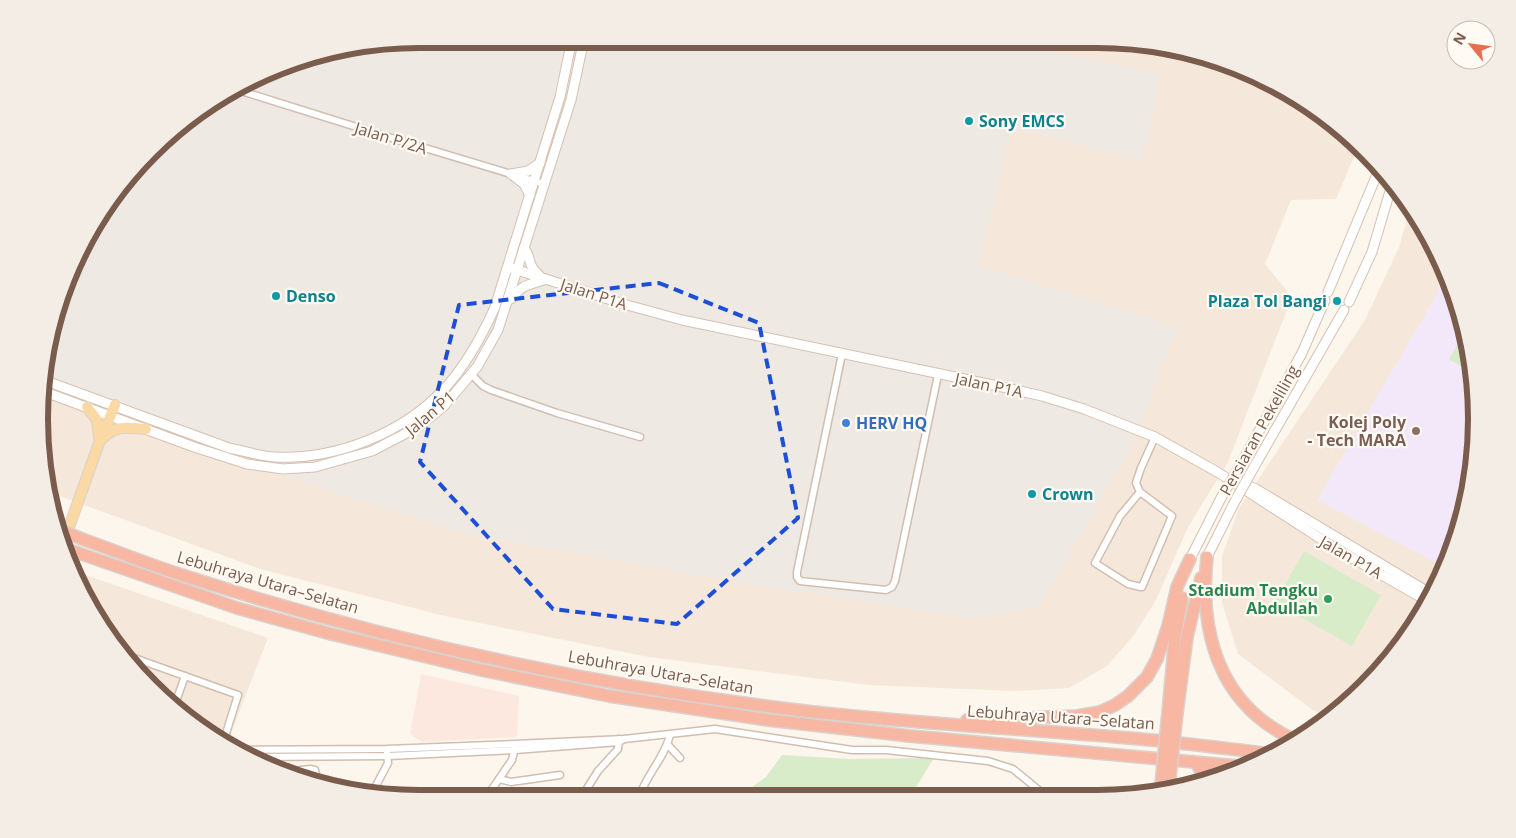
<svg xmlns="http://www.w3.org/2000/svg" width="1516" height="838" font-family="'Open Sans',sans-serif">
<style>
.residential{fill:#f5e8da}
.commercial{fill:#fde8e0}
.industrial{fill:#efe9e4}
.education{fill:#f3e8fa}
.green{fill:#d8ecc9}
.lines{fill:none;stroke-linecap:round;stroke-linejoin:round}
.street-casing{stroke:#d1beb0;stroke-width:9}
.secondary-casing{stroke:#d6c0b0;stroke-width:11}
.primary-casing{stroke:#dad1cd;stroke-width:12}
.highway-casing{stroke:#dad1cd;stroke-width:14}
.street{stroke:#fff;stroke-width:6}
.secondary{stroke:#fff;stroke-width:9}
.primary{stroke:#fbd9a5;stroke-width:10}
.highway{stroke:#f7b7a3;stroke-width:11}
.secondary-bridge-casing{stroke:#d6c0b0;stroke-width:11;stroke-linecap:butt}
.highway-bridge-casing{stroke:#dad1cd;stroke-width:14;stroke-linecap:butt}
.secondary-bridge{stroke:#fff;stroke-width:9}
.highway-bridge{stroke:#f7b7a3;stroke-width:11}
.marked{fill:none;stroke:#1d4ed8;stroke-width:4;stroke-dasharray:10 6;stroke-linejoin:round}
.culture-dot{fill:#0f9aa8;stroke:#fffaf3;stroke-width:2}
.shop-dot{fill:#3f7fe0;stroke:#fffaf3;stroke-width:2}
.education-dot{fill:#8d6e63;stroke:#fffaf3;stroke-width:2}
.leisure-dot{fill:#2e9e5b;stroke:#fffaf3;stroke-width:2}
.labels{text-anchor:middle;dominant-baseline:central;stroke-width:4.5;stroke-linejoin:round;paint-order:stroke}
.culture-label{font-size:16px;font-weight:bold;fill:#0d838f;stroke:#fffaf3;text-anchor:start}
.street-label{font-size:16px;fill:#7a5c4d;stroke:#fffaf3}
.education-label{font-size:16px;font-weight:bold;fill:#785e54;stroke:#fffaf3;text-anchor:end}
.shop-label{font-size:16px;font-weight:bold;fill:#366cbe;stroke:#fffaf3;text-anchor:start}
.leisure-label{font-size:16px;font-weight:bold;fill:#27864d;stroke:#fffaf3;text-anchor:end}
.rim{fill:none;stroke:#7a5c4d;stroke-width:6}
</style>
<rect width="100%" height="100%" fill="#fdf6ec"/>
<!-- residential -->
<g class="residential">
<polygon points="419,39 1122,40 1196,52 1287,90 1347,133 1359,145 1336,199 1291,200 1265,264 1292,297 1228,462 1188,527 1156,600 1134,635 1107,666 1069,688 1014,691 869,685 649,657 445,616 260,569 51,493 40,444 52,321 103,208 187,118 297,59"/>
<polygon points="1411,207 1438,251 1464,320 1476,394 1474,468 1457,541 1426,609 1383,670 1331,715 1314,711 1238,654 1222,603 1222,556 1239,508 1365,320 1399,247"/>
<polygon points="71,570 268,638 226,746 133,670"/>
</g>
<!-- commercial -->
<polygon class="commercial" points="421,674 519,696 517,737 422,742 410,734"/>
<!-- industrial -->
<polygon class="industrial" points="419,39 990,39 1160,74 1143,161 1012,128 978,265 1177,327 1133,444 1040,605 976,619 742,583 460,532 44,399 52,321 103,208 187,118 297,59"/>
<!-- education -->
<polygon class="education" points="1444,268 1464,320 1476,394 1474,468 1457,541 1445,567 1317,500 1437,294"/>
<!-- green -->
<g class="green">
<polygon points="1463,335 1467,337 1473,374 1449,359"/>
<polygon points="1304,551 1381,595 1352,646 1275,603"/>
<polygon points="782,755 850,759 934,758 910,797 738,797 766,777"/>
</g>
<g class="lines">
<!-- street casing -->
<g class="street-casing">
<g id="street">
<polyline points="238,90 382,135 544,184"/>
<polyline points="842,354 797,572 797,577 800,581 886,590 892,587 895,581 938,375"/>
<polyline points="471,374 483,386 491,390 557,413 640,437"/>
<polyline points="1140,492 1120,516 1095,563 1128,584 1141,587 1142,587 1172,516 1140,492 1136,483 1141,468 1155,437"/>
<polyline points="123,654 238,695 223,743"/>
<polyline points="175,704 185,676"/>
<polyline points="668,745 680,758"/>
<polyline points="233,750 387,749 515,744 624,739 715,729 852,750 886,750 988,761 1013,769 1046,796"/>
<polyline points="250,757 388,756 515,750 619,742 624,739"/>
<polyline points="286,772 310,769 315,770 316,775 312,783"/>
<polyline points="499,779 511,782 560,775"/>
<polyline points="371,795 388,763 387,753"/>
<path d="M 640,795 C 647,774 665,757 670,735"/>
<polyline points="486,798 512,760 515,748"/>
<polyline points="581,798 598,771 618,749 619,739"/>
</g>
</g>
<!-- secondary casing -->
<g class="secondary-casing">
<g id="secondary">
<polyline points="511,174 528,171 540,163"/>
<polyline points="511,174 524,184 530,195"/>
<path d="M 524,248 C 532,258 527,266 539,275"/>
<polyline points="508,267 627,305 682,320 998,386 1042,396 1084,409 1155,437 1219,473 1335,548 1429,602"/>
<polyline points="1328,292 1380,167"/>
<path d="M 511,299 C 525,282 528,286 546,279"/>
<polyline points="1349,302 1372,252 1393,181"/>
<path d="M 46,381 L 229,448 C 244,451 259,456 274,457 C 335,460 403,434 445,388 C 467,364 482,336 495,307 L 560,97 L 572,39"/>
<polyline points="45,392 194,447 247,464 283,469 315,467 372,451 418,427 444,406 477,367 498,330 571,100 584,39"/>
<polyline points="1242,462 1302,353 1325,300"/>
<polyline points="1254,467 1344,310"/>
<polyline points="1237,481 1256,489 1433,595"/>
<polyline points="1207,557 1233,505"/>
<polyline points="1190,559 1221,498"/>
</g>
</g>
<!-- primary casing -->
<g class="primary-casing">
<g id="primary">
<polyline points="87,407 97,420 99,437"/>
<path d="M 103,438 C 117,424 128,428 146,429"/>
<polyline points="63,544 99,443 115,405"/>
</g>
</g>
<!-- highway casing -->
<g class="highway-casing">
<g id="highway">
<path d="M 82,539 C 116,551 150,565 185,576 C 386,641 596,686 805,711 C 917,724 1029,729 1140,739 C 1185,743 1229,749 1274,754"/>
<polyline points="64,548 237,608 331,634 481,670 609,696 768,720 910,736 1249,767"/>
<path d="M 1207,557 C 1199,635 1220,707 1297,741"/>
<polyline points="1168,713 1175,637 1182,598"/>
<polyline points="1177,713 1187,637 1201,578"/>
<polyline points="967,720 1077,716 1100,712 1115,705 1128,696 1147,677 1157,659 1168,626 1177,587 1190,559"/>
<polyline points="1199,768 1226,775"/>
</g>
</g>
<!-- street -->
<use href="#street" class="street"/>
<!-- secondary -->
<use href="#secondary" class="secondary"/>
<!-- primary -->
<use href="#primary" class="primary"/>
<!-- highway -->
<use href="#highway" class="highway"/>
<!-- secondary-bridge casing -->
<g class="secondary-bridge-casing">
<g id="secondary-bridge">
<polyline points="1221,498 1242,462"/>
<polyline points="1233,505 1254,467"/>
</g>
</g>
<!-- highway-bridge casing -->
<g class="highway-bridge-casing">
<g id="highway-bridge">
<polyline points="60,530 82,539"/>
<polyline points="1161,785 1168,713"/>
<polyline points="1169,786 1177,713"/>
</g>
</g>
<!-- secondary-bridge -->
<use href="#secondary-bridge" class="secondary-bridge"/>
<!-- highway-bridge -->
<use href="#highway-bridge" class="highway-bridge"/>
</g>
<!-- marked area -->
<path class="marked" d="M 659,283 L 759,323 L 798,518 L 677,624 L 553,609 L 420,462 L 459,305 Z"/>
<!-- markers -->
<g class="culture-dot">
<circle cx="969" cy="121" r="5"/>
<circle cx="276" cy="296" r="5"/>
<circle cx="1337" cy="301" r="5"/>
<circle cx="1032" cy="494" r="5"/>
</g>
<circle class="shop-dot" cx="846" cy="423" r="5"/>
<circle class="education-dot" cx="1416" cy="431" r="5"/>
<circle class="leisure-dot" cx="1328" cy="599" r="5"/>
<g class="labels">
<!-- culture labels -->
<g class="culture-label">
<text x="979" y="121">Sony EMCS</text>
<text x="286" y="296">Denso</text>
<text x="1327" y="301" text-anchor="end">Plaza Tol Bangi</text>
<text x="1042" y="494">Crown</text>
</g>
<!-- street labels -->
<g class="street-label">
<text transform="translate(391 138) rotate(17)">Jalan P/2A</text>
<text transform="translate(594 294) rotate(18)">Jalan P1A</text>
<text transform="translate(989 385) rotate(12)">Jalan P1A</text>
<text transform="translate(430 413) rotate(-40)">Jalan P1</text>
<text transform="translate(1259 430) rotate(-61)">Persiaran Pekeliling</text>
<text transform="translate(1351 557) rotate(30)">Jalan P1A</text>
<text transform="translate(268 582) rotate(16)">Lebuhraya Utara–Selatan</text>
<text transform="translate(661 672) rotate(10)">Lebuhraya Utara–Selatan</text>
<text transform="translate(1061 717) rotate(4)">Lebuhraya Utara–Selatan</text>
</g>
<!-- education labels -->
<g class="education-label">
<text x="1406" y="422">Kolej Poly<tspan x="1406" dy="18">- Tech MARA</tspan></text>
</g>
<!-- shop labels -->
<g class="shop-label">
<text x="856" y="423">HERV HQ</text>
</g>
<!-- leisure labels -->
<g class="leisure-label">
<text x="1318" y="590">Stadium Tengku<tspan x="1318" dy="18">Abdullah</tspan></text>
</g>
</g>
<!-- crop -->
<path d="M0 0H1516V838H0ZM419 48H1097A371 371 0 0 1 1468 419V419A371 371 0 0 1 1097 790H419A371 371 0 0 1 48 419V419A371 371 0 0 1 419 48Z" fill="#f4ede6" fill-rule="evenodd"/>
<path class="rim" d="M419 48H1097A371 371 0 0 1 1468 419V419A371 371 0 0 1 1097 790H419A371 371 0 0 1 48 419V419A371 371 0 0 1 419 48Z"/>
<!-- north arrow -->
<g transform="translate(1471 45) rotate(299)"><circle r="24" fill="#fffaf3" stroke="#cabbb1"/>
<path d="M0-4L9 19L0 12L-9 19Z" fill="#e76f51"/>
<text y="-8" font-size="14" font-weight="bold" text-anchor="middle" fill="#7a5c4d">N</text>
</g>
</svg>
